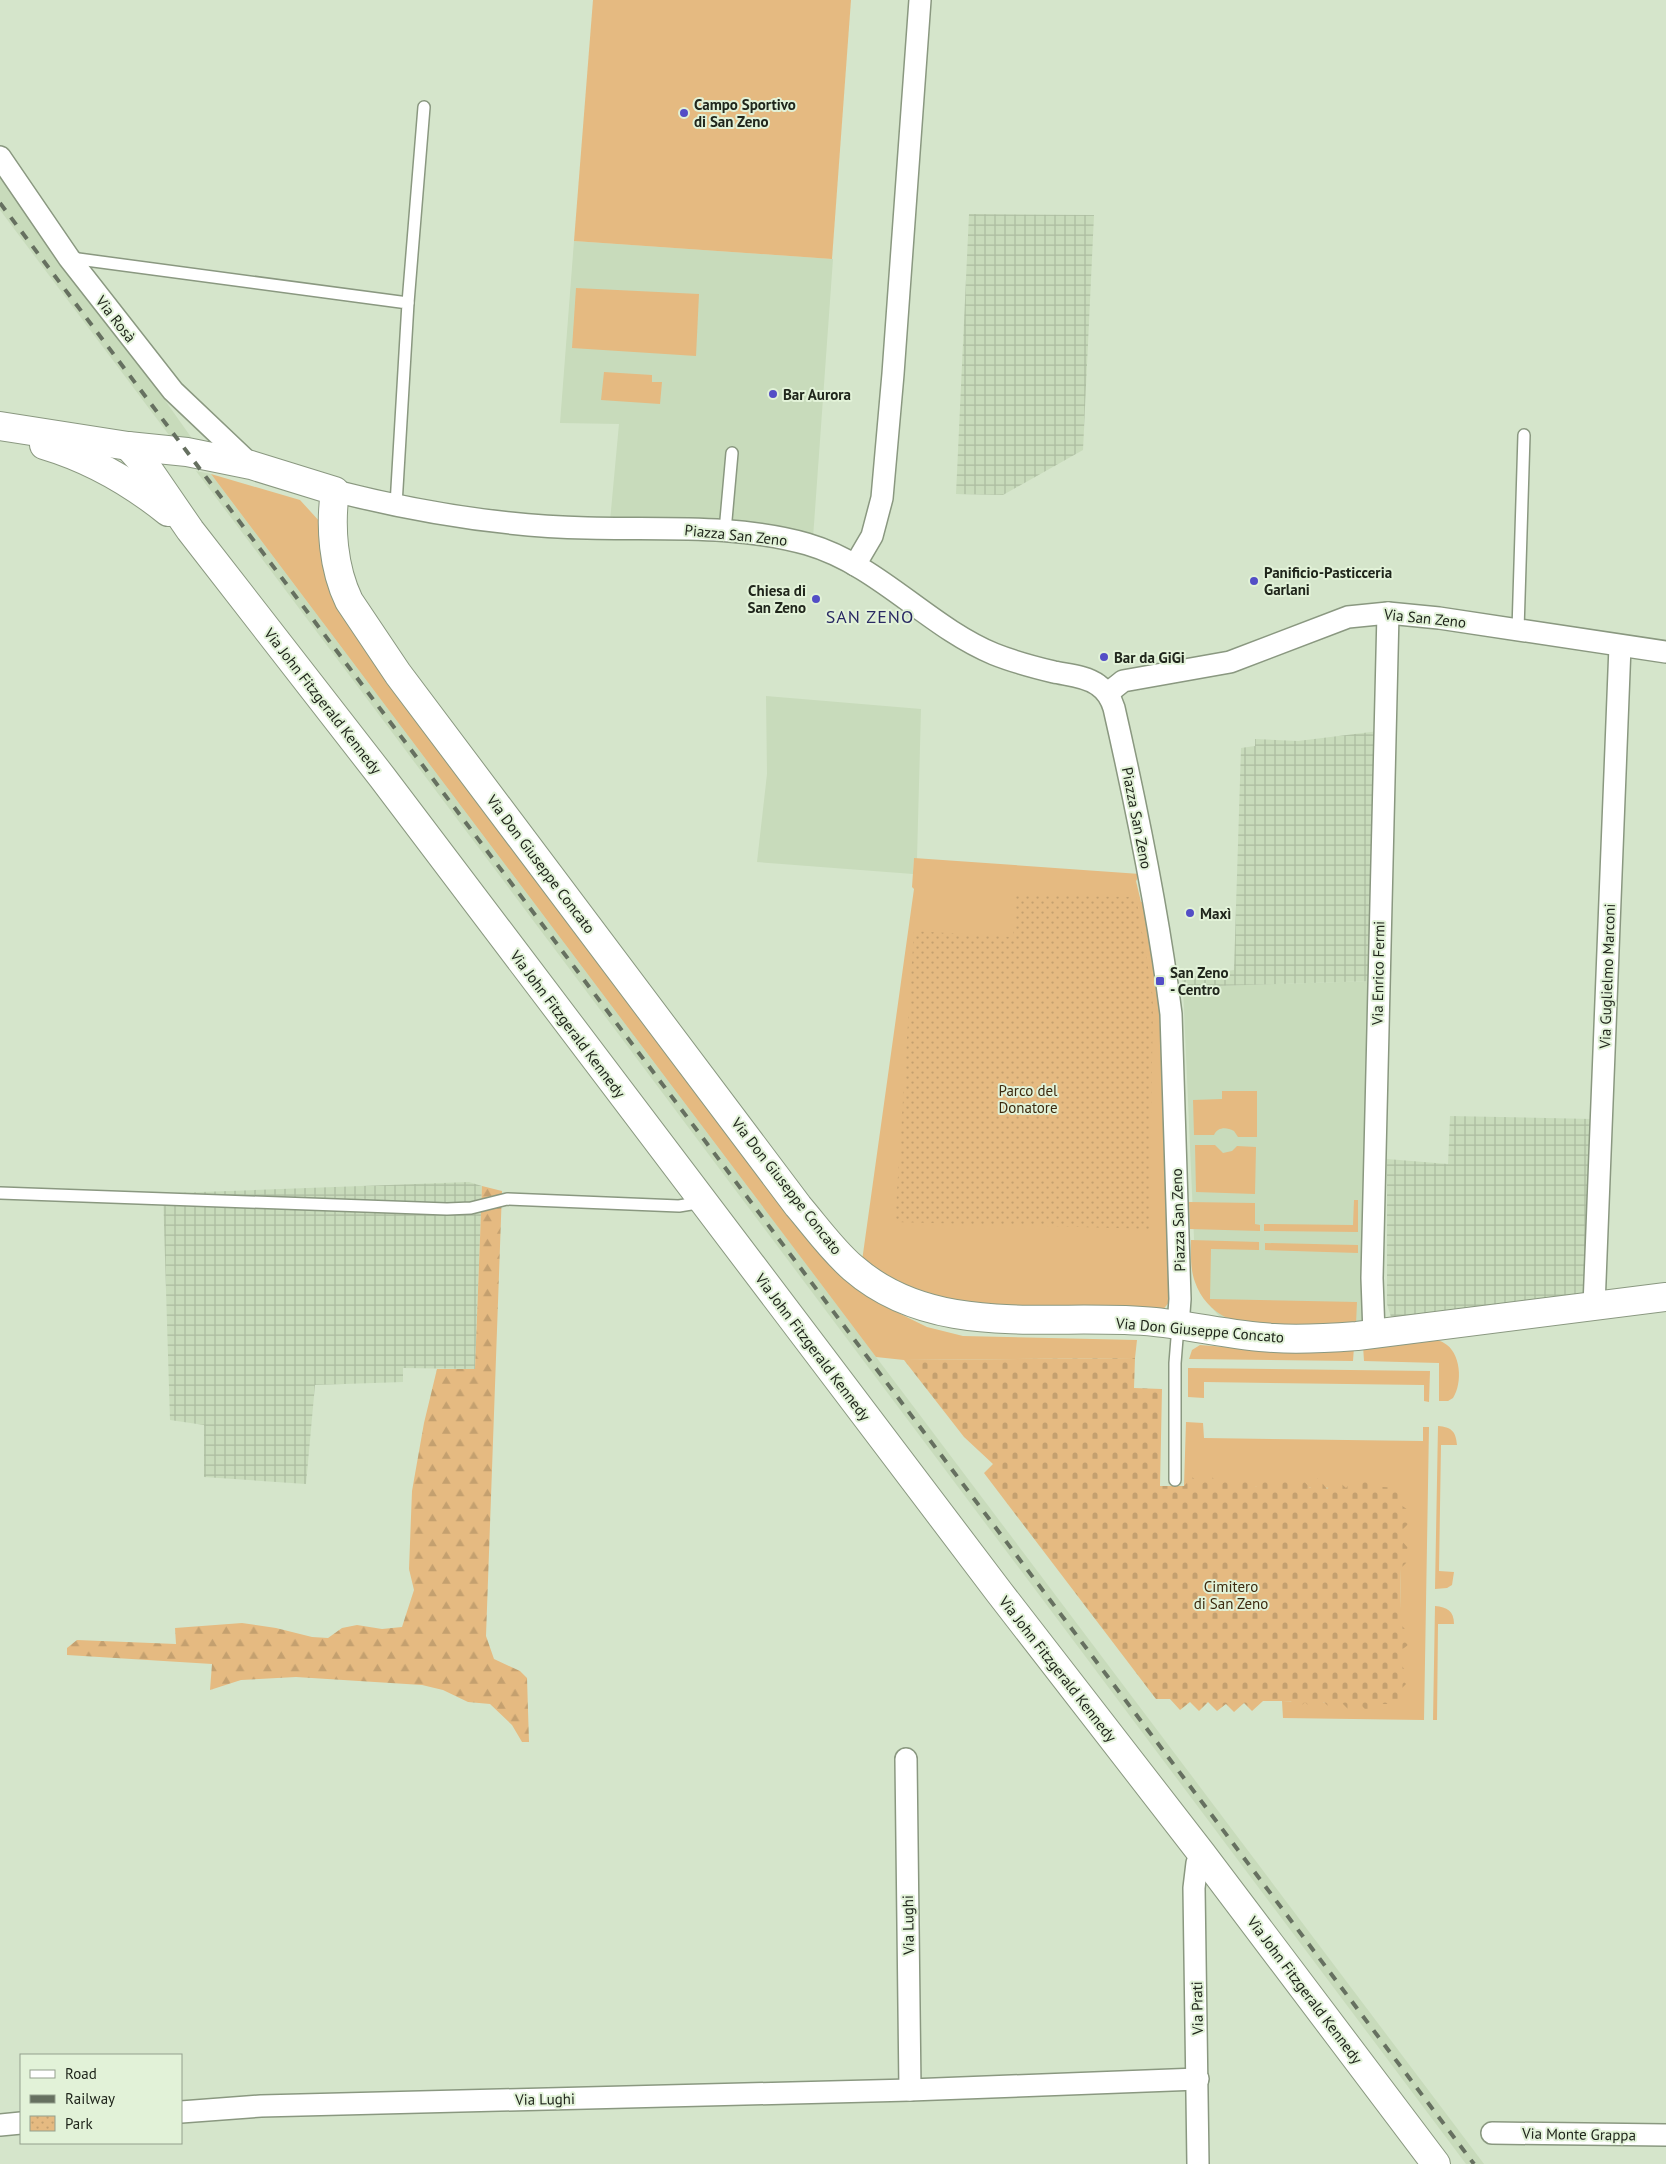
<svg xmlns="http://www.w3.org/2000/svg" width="1666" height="2164" font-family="'PT Sans',sans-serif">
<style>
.built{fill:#c8dbbb}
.industrial{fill:url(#industrial-grid)}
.grass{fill:#e5ba81}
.forest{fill:url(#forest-firs)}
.cemetery{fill:url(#cemetery-stones)}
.park{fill:url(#park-dots)}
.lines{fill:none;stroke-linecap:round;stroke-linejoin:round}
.lane-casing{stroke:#8a9880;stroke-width:14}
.street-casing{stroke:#8a9880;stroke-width:24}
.secondary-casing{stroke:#8a9880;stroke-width:30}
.lane{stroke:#fff;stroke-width:11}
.street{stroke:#fff;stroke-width:21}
.secondary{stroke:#fff;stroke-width:28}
.rail{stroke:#667060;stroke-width:4;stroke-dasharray:9 9;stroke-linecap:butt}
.poi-dot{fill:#534ec6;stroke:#e2f2d8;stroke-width:2}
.labels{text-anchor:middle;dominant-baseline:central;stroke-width:4;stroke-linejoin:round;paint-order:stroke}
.poi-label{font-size:15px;font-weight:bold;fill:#20261c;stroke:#e2f2d8;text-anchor:start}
.street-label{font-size:15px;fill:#20261c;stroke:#e2f2d8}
.park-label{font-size:15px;fill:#3c2a0f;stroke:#e2f2d8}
.quarter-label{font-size:18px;letter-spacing:1px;fill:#292963;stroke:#e2f2d8}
</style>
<defs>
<pattern id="industrial-grid" width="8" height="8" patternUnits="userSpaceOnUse" patternTransform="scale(1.25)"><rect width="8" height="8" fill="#c8dbbb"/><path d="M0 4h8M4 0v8" fill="none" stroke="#acbca0"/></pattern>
<pattern id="forest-firs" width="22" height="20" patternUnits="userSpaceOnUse" patternTransform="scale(1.25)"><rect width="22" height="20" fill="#e5ba81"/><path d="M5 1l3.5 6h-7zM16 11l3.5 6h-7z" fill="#c4a06f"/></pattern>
<pattern id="cemetery-stones" width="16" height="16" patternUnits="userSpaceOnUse" patternTransform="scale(1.25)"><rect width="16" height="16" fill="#e5ba81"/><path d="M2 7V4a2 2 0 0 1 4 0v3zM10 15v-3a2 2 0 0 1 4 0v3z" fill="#c4a06f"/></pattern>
<pattern id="park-dots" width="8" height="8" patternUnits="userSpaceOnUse" patternTransform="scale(1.25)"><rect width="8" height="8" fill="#e5ba81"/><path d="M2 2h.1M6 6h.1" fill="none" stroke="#c4a06f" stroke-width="1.8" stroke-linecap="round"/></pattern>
</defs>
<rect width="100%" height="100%" fill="#d5e5cb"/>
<!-- built -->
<g class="built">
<polygon points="0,174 116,331 198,447 175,443 0,210"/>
<polygon points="574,241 833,259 813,538 610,521 619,424 560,423"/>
<polygon points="196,471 211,474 1484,2164 1466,2164"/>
<polygon points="766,696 921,709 917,859 914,859 913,874 757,862 767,774"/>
<polygon points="1373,981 1368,1324 1232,1325 1218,1315 1202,1296 1196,1284 1183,987"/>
</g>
<!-- industrial -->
<g class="industrial">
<polygon points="969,214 1094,215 1083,450 1003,495 956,494"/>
<polygon points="1379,731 1373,981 1183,987 1182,978 1234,970 1241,748 1255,746 1255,739 1298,741"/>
<polygon points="1450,1116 1592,1119 1588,1302 1396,1321 1391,1317 1387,1304 1387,1159 1448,1164"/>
<polygon points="469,1182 482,1186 475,1369 403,1368 403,1382 315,1385 306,1484 204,1477 204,1425 170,1420 163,1192 174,1193"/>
</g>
<!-- grass -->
<g class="grass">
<polygon points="593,0 851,0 832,259 574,241"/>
<polygon points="576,288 699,294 696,356 572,348"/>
<polygon points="604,372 652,375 652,382 662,382 660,404 601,400"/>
<polygon points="211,474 300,500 321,523 324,554 839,1270 878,1303 927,1327 963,1336 1137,1340 1135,1358 904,1360 876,1357"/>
<polygon points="914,858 1140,874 1136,881 1141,902 1146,902 1165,1018 1174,1296 1162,1311 976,1308 930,1300 879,1276 862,1261 914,889 912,887"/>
<path d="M 1222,1091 L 1257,1091 L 1257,1137 L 1238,1137 L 1234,1131 C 1226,1127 1218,1127 1214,1135 L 1194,1135 L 1193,1100 L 1222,1099 Z"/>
<polygon points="1195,1145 1215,1145 1223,1153 1232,1151 1237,1146 1256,1147 1255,1194 1196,1192"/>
<polygon points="1354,1200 1358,1200 1358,1232 1264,1231 1264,1224 1353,1225"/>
<polygon points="1189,1202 1255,1203 1255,1224 1260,1225 1260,1231 1190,1229"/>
<path d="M 1191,1240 L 1259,1242 L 1259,1250 L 1211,1249 L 1210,1299 L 1357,1302 L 1356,1324 C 1321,1325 1258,1333 1227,1318 C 1212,1311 1200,1297 1195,1282 C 1190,1269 1191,1254 1191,1240 Z"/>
<polygon points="1265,1243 1358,1245 1358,1253 1265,1250"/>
<path d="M 1429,1339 C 1434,1340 1440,1340 1444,1343 C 1461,1352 1463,1383 1453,1398 L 1448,1401 L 1439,1401 L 1439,1363 L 1364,1361 L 1363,1346 Z"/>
<polygon points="1200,1345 1274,1351 1354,1347 1353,1361 1189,1359 1192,1350"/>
<polygon points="1188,1368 1430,1371 1429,1402 1424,1401 1424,1385 1204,1382 1204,1398 1188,1397"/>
<polygon points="1186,1422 1203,1423 1204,1438 1423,1441 1423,1427 1429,1427 1424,1720 1283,1718 1282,1701 1380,1704 1398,1691 1401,1568 1346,1488 1184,1486"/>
<path d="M 1438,1426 C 1451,1427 1456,1431 1457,1445 L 1441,1445 L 1439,1571 L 1454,1572 L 1452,1585 L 1447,1588 L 1435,1589 Z"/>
<path d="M 1435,1606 C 1447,1607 1454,1611 1454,1624 L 1438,1624 L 1437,1720 L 1433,1720 Z"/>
</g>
<!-- forest -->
<polygon class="forest" points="482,1186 502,1191 486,1636 494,1659 520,1671 527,1678 529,1742 522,1742 512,1725 490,1704 468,1702 443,1690 422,1685 296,1677 241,1680 210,1690 212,1664 67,1655 67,1648 77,1640 176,1644 175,1628 242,1623 276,1628 312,1637 328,1638 342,1628 357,1625 382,1629 402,1627 414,1590 409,1569 412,1491 424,1423 437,1369 475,1369"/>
<!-- cemetery -->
<polygon class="cemetery" points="1135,1358 1134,1388 1162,1389 1160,1486 1184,1486 1192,1477 1201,1485 1211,1476 1220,1486 1229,1477 1238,1486 1246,1477 1256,1487 1266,1476 1273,1487 1283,1477 1292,1487 1301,1478 1310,1488 1318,1478 1327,1489 1336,1479 1346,1488 1354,1479 1374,1480 1382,1487 1402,1488 1401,1505 1408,1510 1402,1516 1409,1523 1402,1530 1408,1536 1402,1541 1408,1548 1401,1554 1407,1562 1401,1568 1400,1611 1408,1618 1400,1624 1407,1631 1400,1637 1408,1645 1400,1651 1406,1658 1400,1664 1406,1671 1400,1677 1406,1684 1399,1691 1398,1704 1380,1704 1369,1713 1360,1704 1351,1712 1342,1703 1333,1711 1324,1702 1314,1711 1305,1702 1297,1710 1291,1701 1263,1701 1252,1711 1244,1703 1234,1712 1226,1704 1217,1711 1208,1702 1199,1711 1190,1702 1180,1710 1170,1699 1156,1699 984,1473 993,1464 964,1437 904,1360"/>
<!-- park -->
<polygon class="park" points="1016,895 1136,897 1152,990 1153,1006 1149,1229 895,1222 914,931 1013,937"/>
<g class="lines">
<!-- lane casing -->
<g class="lane-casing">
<g id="lane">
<polyline points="71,258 408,303 396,505"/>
<polyline points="408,303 424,107"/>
<polyline points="725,531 732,453"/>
<polyline points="1518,630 1524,435"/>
<polyline points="0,1193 447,1209 471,1208 507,1199 679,1206 703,1202"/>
<polyline points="1175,1480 1175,1363 1178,1326"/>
</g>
</g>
<!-- street casing -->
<g class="street-casing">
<g id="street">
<polyline points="0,157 69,258 173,391 251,465"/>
<path d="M 335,491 C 417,512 502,526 587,528 C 660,530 736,524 807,544 C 879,565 927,626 994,654 C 1014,662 1033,667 1054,672 C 1068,675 1086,676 1098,685 C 1107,691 1111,698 1114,708 C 1137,809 1158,911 1171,1014 L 1180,1299 L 1178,1326"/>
<polyline points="855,565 872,536 882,498 893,374 920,0"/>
<polyline points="1108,693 1123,681 1230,662 1348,617 1388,613 1439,618 1666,652"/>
<polyline points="1594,1306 1620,646"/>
<polyline points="1374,1334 1372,1278 1388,613"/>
<polyline points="906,1759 910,2090"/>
<polyline points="181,2112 261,2106 910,2090 1198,2079"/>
<polyline points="0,2125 21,2123"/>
<polyline points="1492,2133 1666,2135"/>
<polyline points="1198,2164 1194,1888 1197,1863 1202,1854"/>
</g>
</g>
<!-- secondary casing -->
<g class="secondary-casing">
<g id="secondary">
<path d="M 0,426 L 128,446 L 187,452 L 251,465 L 335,491 C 330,526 333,568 349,601 L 398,674 L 798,1206 C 816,1227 832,1250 853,1268 C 937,1341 1054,1312 1155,1322 C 1195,1326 1234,1336 1274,1338 C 1302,1340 1330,1338 1357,1336 L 1666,1297"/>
<path d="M 44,445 C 91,459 131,482 168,512"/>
<polyline points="128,446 146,466 190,530 382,777 999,1592 1202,1854 1436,2164"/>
</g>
</g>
<!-- lane -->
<use href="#lane" class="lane"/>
<!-- street -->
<use href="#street" class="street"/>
<!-- secondary -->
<use href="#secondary" class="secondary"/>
<!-- rail -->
<polyline class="rail" points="0,203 1474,2164"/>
</g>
<!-- markers -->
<g class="poi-dot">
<circle cx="684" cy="113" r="5"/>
<circle cx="773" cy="394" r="5"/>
<circle cx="1254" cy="581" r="5"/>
<circle cx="816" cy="599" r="5"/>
<circle cx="1104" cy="657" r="5"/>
<circle cx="1190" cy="913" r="5"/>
<rect x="1155" y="976" width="10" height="10" rx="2.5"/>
</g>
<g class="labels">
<!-- poi labels -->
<g class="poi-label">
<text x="694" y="104">Campo Sportivo<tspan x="694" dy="17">di San Zeno</tspan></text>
<text x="783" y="394">Bar Aurora</text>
<text x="1264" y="572">Panificio-Pasticceria<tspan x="1264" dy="17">Garlani</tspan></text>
<text x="806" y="590" text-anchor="end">Chiesa di<tspan x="806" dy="17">San Zeno</tspan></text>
<text x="1114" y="657">Bar da GiGi</text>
<text x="1200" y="913">Maxì</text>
<text x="1170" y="972">San Zeno<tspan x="1170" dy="17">- Centro</tspan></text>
</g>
<!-- street labels -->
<g class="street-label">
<text transform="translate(116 319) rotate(52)">Via Rosà</text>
<text transform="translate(736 535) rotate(6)">Piazza San Zeno</text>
<text transform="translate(1425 618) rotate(6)">Via San Zeno</text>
<text transform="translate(323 701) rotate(52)">Via John Fitzgerald Kennedy</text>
<text transform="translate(1137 818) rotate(79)">Piazza San Zeno</text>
<text transform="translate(541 864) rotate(53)">Via Don Giuseppe Concato</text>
<text transform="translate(1378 973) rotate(-89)">Via Enrico Fermi</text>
<text transform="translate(1607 976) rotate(-88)">Via Guglielmo Marconi</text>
<text transform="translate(568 1024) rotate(53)">Via John Fitzgerald Kennedy</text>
<text transform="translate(787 1186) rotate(52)">Via Don Giuseppe Concato</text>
<text transform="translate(1178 1220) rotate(-92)">Piazza San Zeno</text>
<text transform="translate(1200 1330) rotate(5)">Via Don Giuseppe Concato</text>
<text transform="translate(813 1347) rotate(53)">Via John Fitzgerald Kennedy</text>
<text transform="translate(1058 1669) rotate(52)">Via John Fitzgerald Kennedy</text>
<text transform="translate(908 1925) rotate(-91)">Via Lughi</text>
<text transform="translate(1305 1990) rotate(53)">Via John Fitzgerald Kennedy</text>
<text transform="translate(1197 2008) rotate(-91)">Via Prati</text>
<text transform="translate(545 2099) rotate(-1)">Via Lughi</text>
<text transform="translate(1579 2134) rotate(1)">Via Monte Grappa</text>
</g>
<!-- park labels -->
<g class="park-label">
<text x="1028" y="1090">Parco del<tspan x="1028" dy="17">Donatore</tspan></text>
<text x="1231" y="1586">Cimitero<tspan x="1231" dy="17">di San Zeno</tspan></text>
</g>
<!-- quarter labels -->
<g class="quarter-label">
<text x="870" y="616">SAN ZENO</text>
</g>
</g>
<!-- legend -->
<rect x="20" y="2054" width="162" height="90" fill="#e2f2d8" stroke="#94a08d"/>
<rect x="30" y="2070" width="25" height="8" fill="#ffffff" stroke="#94a08d"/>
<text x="65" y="2079" font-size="15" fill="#20261c">Road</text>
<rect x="30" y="2095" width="25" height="8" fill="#667060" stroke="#94a08d"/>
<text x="65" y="2104" font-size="15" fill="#20261c">Railway</text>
<rect x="30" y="2116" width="25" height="15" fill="url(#park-dots)" stroke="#94a08d"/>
<text x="65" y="2129" font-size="15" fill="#20261c">Park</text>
</svg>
